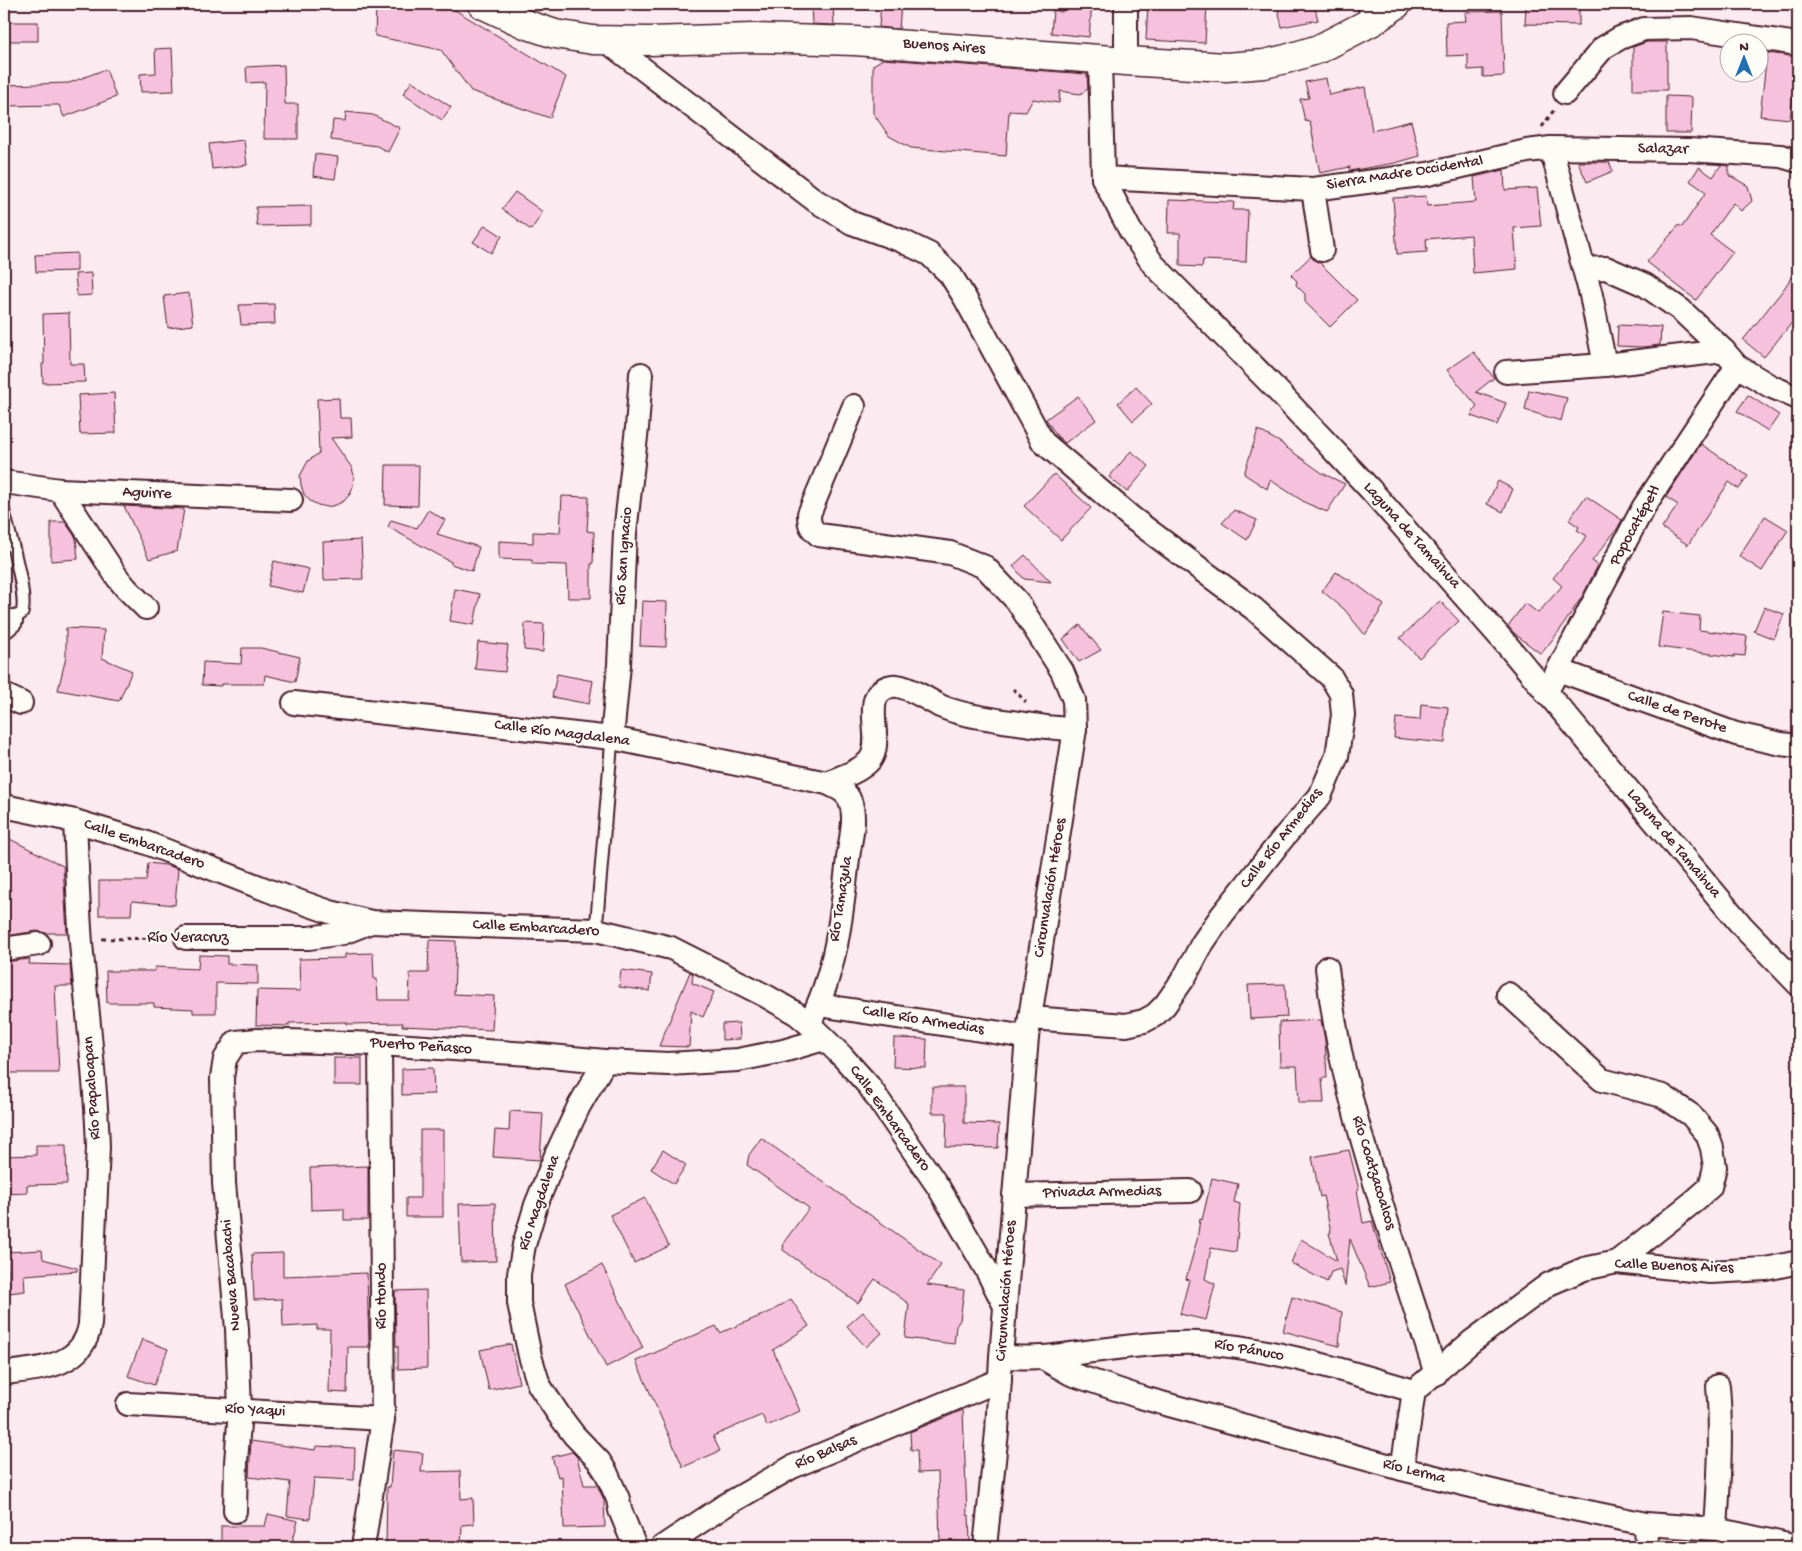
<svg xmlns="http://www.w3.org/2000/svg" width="1802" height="1551" font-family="'Gochi Hand',sans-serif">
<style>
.building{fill:#f6c1dc;stroke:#4a1f2b}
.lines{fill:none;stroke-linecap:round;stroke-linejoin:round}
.lane-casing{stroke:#4a1f2b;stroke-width:15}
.street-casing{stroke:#4a1f2b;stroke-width:26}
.secondary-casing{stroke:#4a1f2b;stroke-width:31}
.path{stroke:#4a1f2b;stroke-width:3;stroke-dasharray:4 4;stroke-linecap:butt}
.lane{stroke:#fdfcf7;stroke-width:11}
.street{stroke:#fdfcf7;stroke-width:22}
.secondary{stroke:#fdfcf7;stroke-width:28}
.labels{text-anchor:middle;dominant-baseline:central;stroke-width:4.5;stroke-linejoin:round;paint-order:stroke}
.street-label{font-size:16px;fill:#4a1f2b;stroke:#fdfcf7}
</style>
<rect width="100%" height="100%" fill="#fbeaef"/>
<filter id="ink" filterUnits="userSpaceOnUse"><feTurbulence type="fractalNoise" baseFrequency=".02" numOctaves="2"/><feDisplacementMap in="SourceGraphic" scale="10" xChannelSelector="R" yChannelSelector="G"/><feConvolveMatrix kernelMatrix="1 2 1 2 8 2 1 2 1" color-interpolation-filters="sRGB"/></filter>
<g filter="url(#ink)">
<!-- building -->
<g class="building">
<polygon points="376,4 445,4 566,77 550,118 471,91 441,50 375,36"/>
<polygon points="811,4 833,4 834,25 812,24"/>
<polygon points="881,4 901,4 899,29 879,27"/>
<polygon points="1063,4 1092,4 1089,37 1051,33 1053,10 1062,12"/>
<polygon points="1148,4 1207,4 1205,43 1146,40"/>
<polygon points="1277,4 1314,4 1318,20 1282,27"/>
<polygon points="1526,4 1579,4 1579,25 1525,24"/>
<polygon points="1502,11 1504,76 1483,77 1483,69 1468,70 1468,55 1447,56 1446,22 1466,21 1465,12"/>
<rect x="6" y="22" width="32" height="19"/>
<polygon points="1647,42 1667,42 1667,90 1633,90 1633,47"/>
<polygon points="172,48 174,91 141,92 140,74 156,73 155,49"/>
<polygon points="1767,53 1798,57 1790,119 1760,116"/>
<polygon points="883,59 1087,74 1088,89 1080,94 1060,91 1059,103 1033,99 1026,112 1009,111 1006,156 911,148 889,136 873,113 873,65"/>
<polygon points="284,65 285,104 298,104 298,139 264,139 265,82 247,83 246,67"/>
<polygon points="106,69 116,97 64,117 59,105 7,106 6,85 69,83"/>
<polygon points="1326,78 1329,95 1365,87 1372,131 1411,121 1420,156 1395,163 1349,171 1350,167 1320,173 1310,122 1305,121 1300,99 1309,98 1305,82"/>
<polygon points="412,81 451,107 442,120 403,94"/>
<polygon points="1666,96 1692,97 1691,133 1666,133"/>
<polygon points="346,112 373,115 400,128 388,152 377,146 331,140 333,120 345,121"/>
<polygon points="244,140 247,165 212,169 209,144"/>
<polygon points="315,154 338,157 335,179 313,176"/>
<polygon points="1578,162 1609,162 1613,171 1587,182"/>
<polygon points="1721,165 1729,166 1729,175 1748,186 1752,201 1741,211 1733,203 1710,235 1733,252 1696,300 1647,262 1679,225 1682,227 1706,192 1690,181 1699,167 1713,177"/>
<polygon points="1504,170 1505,190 1537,188 1541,226 1514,228 1517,269 1473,273 1471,235 1426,239 1427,252 1397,254 1393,198 1426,196 1427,206 1476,202 1474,177"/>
<polygon points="515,192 543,212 531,230 502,209"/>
<polygon points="1169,200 1234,202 1233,210 1248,210 1246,262 1203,260 1202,267 1180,266 1180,233 1168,233"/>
<polygon points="311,206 311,225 257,226 256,207"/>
<polygon points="485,225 502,236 491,253 473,242"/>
<polygon points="77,253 77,271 36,272 35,255"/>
<polygon points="1311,256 1317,262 1320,263 1357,300 1330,327 1305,302 1305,294 1296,285 1297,281 1291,275"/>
<polygon points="1798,267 1798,315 1764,357 1743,340 1783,290"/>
<polygon points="91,273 92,295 77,296 75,274"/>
<polygon points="189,293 193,325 168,328 164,296"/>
<polygon points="274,304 275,324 241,325 239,305"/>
<polygon points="69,313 70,364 84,364 85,382 43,383 42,364 44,364 43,314"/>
<polygon points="1618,325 1661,327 1660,345 1642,347 1617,346"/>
<polygon points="1474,352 1494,378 1476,392 1506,403 1497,425 1471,416 1477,406 1447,370"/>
<polygon points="1136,387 1152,404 1133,421 1118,403"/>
<polygon points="1529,390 1567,398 1561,421 1525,410"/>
<polygon points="114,393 116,433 80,434 78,395"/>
<polygon points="1748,395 1779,415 1768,431 1737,411"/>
<polygon points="1078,396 1096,420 1065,443 1056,435 1046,419"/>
<polygon points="339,398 340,418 351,418 352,437 331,438 352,468 354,476 353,486 350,494 344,501 336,505 327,507 318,505 310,501 304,494 301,485 300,476 308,461 319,453 317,399"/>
<polygon points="1258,430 1283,444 1283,445 1322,473 1345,484 1327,512 1306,503 1270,480 1267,489 1244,474"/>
<polygon points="1701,444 1748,476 1739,489 1729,482 1688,545 1662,528 1678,505 1666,497"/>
<polygon points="1131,451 1149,466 1127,492 1109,477"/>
<polygon points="386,465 419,465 418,506 385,505"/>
<polygon points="1054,474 1091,508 1061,540 1024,506"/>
<polygon points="1498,481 1513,489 1503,512 1487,504"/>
<polygon points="562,496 589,497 587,531 594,532 593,564 591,564 591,598 568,598 567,565 532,564 532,560 499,559 499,541 533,543 533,532 560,533"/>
<polygon points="1586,496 1622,520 1617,529 1592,561 1598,565 1583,595 1560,630 1541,654 1515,634 1508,626 1525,603 1538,613 1562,586 1553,578 1587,536 1577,530 1579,527 1569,520"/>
<polygon points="124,506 184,509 177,551 149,559"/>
<polygon points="428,510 445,520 437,534 479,547 472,571 451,564 451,562 388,527 391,520 417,528"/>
<polygon points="1234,510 1257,520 1247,540 1222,523"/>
<polygon points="1765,516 1788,530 1762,571 1739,556"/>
<polygon points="51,522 65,522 76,538 78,559 51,561"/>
<polygon points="361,540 363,579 324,580 323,542"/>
<polygon points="1025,555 1051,582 1024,579 1013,566"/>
<polygon points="274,561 309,569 303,593 268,586"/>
<polygon points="1336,572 1356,584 1384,605 1365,635 1344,609 1322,591"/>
<polygon points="455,589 480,594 474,625 450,621"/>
<polygon points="642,601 667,602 666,647 640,646"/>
<polygon points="1440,601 1459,621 1419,658 1400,638"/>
<polygon points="1764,607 1784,614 1774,639 1754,631"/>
<polygon points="1663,612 1700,616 1699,630 1747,636 1745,656 1734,655 1734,657 1658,647"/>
<polygon points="525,623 544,624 543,652 524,650"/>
<polygon points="1080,625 1101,650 1079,662 1063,639"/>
<polygon points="66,628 104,630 102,658 132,671 119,701 58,690 66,657"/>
<polygon points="478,642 508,645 505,672 475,669"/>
<polygon points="242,648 261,648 300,657 295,682 265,675 264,684 221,684 221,686 202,685 203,662 241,664"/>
<polygon points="557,674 593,681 589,704 552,697"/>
<polygon points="1421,704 1448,707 1445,743 1394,738 1396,718 1420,720"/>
<polygon points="4,836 63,866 67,933 45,933 37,931 5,936 5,933 4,933"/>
<polygon points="148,863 166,865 178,869 175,905 132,901 131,915 99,915 99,881 146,881"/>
<polygon points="429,940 456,941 454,994 494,996 492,1030 402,1026 403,1023 347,1024 347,1022 289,1023 289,1026 256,1025 257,990 300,991 299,959 345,958 345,954 373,953 374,979 377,979 378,1000 409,1000 410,973 428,973"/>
<polygon points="199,955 227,956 227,964 258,965 258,984 216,983 216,1013 193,1013 193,1009 154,1007 154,1003 107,1003 106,971 155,971 155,967 198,969"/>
<polygon points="30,959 29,964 70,965 72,986 55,986 59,1073 4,1073 4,962"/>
<polygon points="621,970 652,974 650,991 619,987"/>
<polygon points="690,972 693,974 692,983 714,992 703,1017 691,1011 689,1047 659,1046"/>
<polygon points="1285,984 1287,1017 1250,1019 1248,985"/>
<polygon points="1321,1020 1325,1040 1327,1078 1322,1078 1324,1103 1299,1103 1297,1066 1280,1066 1279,1022"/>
<polygon points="739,1023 740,1039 722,1040 722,1024"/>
<polygon points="894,1038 927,1039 926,1068 893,1067"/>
<rect x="334" y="1058" width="28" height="27"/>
<polygon points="433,1068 434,1094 402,1095 402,1069"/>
<polygon points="932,1087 964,1087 964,1123 999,1124 998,1148 946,1147 947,1113 932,1113"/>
<polygon points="510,1111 543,1113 540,1160 493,1157 495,1130 509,1131"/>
<polygon points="420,1130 443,1130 443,1217 406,1217 406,1198 420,1198"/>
<polygon points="761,1138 941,1265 927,1285 964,1290 960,1320 956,1326 954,1344 905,1338 909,1304 875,1279 858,1303 783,1250 784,1242 809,1208 747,1165 749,1155"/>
<polygon points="36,1145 66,1145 67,1184 27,1185 27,1193 4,1194 4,1156 36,1155"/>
<polygon points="663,1150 686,1165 674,1184 651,1169"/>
<polygon points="1349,1150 1359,1190 1357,1190 1363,1223 1372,1221 1390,1282 1370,1287 1350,1239 1345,1286 1340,1269 1331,1272 1327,1282 1291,1263 1301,1239 1337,1261 1329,1233 1331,1232 1323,1196 1320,1197 1312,1157"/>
<polygon points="368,1166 368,1220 344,1220 344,1209 311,1210 310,1168"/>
<polygon points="1212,1178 1238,1184 1234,1202 1240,1204 1236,1252 1211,1248 1205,1279 1215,1284 1206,1320 1180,1314 1189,1280 1186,1279 1197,1240 1200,1219 1202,1220"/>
<polygon points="645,1198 669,1246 634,1263 610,1215"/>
<polygon points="495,1203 496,1261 461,1262 459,1204"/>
<polygon points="42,1250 43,1259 77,1268 77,1271 24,1275 25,1291 9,1293 7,1252"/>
<polygon points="283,1253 283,1276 367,1273 369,1347 348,1347 347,1393 329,1392 330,1329 317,1329 317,1325 283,1327 282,1299 254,1300 252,1254"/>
<polygon points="602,1265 643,1348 606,1367 565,1284"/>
<polygon points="426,1290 427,1368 398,1369 398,1346 396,1346 395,1291"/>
<polygon points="1292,1297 1342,1312 1339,1346 1283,1331"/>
<polygon points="791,1299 809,1326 773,1350 800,1411 767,1426 762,1415 713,1436 720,1451 683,1467 636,1361 716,1326 720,1333 772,1311"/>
<polygon points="863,1312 882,1333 866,1347 847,1326"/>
<polygon points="142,1339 168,1349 154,1385 128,1376"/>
<polygon points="511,1344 519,1383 489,1390 480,1350"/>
<polygon points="963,1410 967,1515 969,1515 970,1542 940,1544 938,1472 918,1473 917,1450 911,1450 910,1432"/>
<polygon points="251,1441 315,1450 316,1446 355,1448 354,1480 314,1478 310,1519 287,1516 290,1482 249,1477"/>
<polygon points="393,1450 423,1453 421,1472 460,1471 461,1499 473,1498 474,1524 462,1525 461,1547 386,1547 387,1487 390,1487"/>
<polygon points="572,1452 577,1457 584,1485 597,1485 604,1500 605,1527 564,1528 562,1476 558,1477 552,1457"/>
<polygon points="268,1514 298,1521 291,1547 221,1547 221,1526 265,1526"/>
</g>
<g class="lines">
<!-- lane casing -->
<g class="lane-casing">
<g id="lane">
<path d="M 4,512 C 9,533 28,595 22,613 L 11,621"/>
<polyline points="596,930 612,738"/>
</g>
</g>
<!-- street casing -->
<g class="street-casing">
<g id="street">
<polyline points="1126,4 1126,61"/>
<polyline points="1369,4 1373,21"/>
<polyline points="605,40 816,201 852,223 902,241 929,254 950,274 965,298 1043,442 1132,518 1254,609 1331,677 1341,694 1343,715 1337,756 1320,796 1284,837 1222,915 1202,944 1184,978 1165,1005 1155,1015 1144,1021 1126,1025 1030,1018"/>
<polyline points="1100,59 1103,178 1130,230 1153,264 1274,387 1370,489 1507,645 1743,927 1798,984"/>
<polyline points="1565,93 1603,48 1620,38 1644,29 1691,28 1798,44"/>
<polyline points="1551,148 1591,295 1605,365"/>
<polyline points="1103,178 1313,189 1428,174 1527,151 1551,148 1689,150 1781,156 1798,161"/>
<polyline points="1313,189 1322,250"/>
<polyline points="1584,269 1606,268 1645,285 1681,310 1724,351 1737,366 1770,386 1798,398"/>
<polyline points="1506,372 1605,365 1724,351"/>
<path d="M 854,406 L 809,514 C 809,524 810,528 819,535 L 950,553 L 985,567 L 1017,601 L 1062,671 L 1074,700 L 1075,729 L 1027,1037 L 1001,1357 L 997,1432 L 985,1547"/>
<polyline points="4,482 60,490 291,500"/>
<polyline points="60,490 117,577 126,588 146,608"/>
<polyline points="4,627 11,621"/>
<polyline points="1558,670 1736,734 1781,744 1798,746"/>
<polyline points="1546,693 1643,508 1737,366"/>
<polyline points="4,695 21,703"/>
<path d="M 294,703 L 612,738 L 827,783 C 836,788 846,790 850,801 C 857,818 850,840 848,858 C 842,914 836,973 809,1024"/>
<polyline points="612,738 619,665 625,533 637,428 641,374"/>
<path d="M 827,783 C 840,777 860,772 870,760 C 886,739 857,693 892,686 C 904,684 929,700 940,706 C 960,715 982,717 1003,721 C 1028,724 1051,729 1075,729"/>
<polyline points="4,806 75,821 144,842 275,893 330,912 371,922 596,930 671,948 766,996 797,1014 809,1024 842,1056 869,1086 939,1188 986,1269 1005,1306"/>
<polyline points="186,938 309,938 343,933 371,922"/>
<polyline points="4,949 39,944"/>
<path d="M 1327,968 C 1332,1010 1339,1053 1350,1094 C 1374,1189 1407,1281 1436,1374"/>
<polyline points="1508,994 1602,1080 1663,1096 1691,1115 1707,1134 1712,1148 1715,1167 1710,1187 1693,1202 1617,1262"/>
<polyline points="819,1005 1027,1037"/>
<polyline points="605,1061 579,1106 556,1155 536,1205 524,1245 519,1274 519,1303 530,1356 539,1385 559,1415 574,1435 599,1461 606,1472 618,1499 620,1510 635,1547"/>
<polyline points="1014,1195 1190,1191"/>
<path d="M 1001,1357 C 1015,1357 1029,1358 1043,1357 C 1095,1352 1147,1341 1199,1343 C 1269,1347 1346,1371 1414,1391 L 1402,1469"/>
<polyline points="1041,1357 1071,1374 1140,1397 1402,1469 1521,1498 1646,1524 1716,1529 1797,1547"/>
<path d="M 4,1373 C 39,1369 84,1367 90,1324 L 98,1147 C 96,1079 87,1011 81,943 C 78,903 77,862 75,821"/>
<polyline points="1414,1391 1471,1342 1549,1284 1584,1269 1617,1262 1710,1272 1766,1269 1794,1263"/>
<polyline points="128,1404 383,1419"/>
<polyline points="235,1511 236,1462 240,1410 237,1329 224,1183 222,1078 225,1059 236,1042 257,1040 380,1044 529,1054 605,1061 668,1064 738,1060 783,1051 824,1039"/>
<polyline points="1646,1524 1647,1547"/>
<path d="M 1716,1529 C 1719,1481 1722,1434 1718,1386"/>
<polyline points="363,1547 383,1419 380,1044"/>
<polyline points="662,1547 724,1506 792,1467 1000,1380"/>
</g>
</g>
<!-- secondary casing -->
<g class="secondary-casing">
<polyline id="secondary" points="482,4 525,24 555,34 593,40 649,41 753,38 855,41 1126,61 1226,67 1264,64 1286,59 1319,49 1373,21 1397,4"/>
</g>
<!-- path -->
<g class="path">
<polyline points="1542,127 1554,110"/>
<polyline points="1013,689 1026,702"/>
<polyline points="102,939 166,938"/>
</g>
<!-- lane -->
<use href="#lane" class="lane"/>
<!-- street -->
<use href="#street" class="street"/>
<!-- secondary -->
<use href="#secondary" class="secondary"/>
</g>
</g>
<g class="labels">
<!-- street labels -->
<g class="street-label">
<text transform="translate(944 47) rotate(4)">Buenos Aires</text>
<text transform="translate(1663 150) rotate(1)">Salazar</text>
<text transform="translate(1405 174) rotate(-9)">Sierra Madre Occidental</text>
<text transform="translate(147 494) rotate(3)">Aguirre</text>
<text transform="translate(1636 526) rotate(-61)">Popocatépetl</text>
<text transform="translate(1411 536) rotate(48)">Laguna de Tamaihua</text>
<text transform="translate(625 556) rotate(-86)">Río San Ignacio</text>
<text transform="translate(1677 713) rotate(19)">Calle de Perote</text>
<text transform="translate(562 734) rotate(7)">Calle Río Magdalena</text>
<text transform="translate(1282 839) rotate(-52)">Calle Río Armedias</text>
<text transform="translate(1673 844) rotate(50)">Laguna de Tamaihua</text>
<text transform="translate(144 845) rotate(19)">Calle Embarcadero</text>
<text transform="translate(1051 888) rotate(-81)">Circunvalación Héroes</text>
<text transform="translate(842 899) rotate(-81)">Río Tamazula</text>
<text transform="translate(536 929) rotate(3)">Calle Embarcadero</text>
<text x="188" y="938">Río Veracruz</text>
<text transform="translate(923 1021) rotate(9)">Calle Río Armedias</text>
<text transform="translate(421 1047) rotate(4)">Puerto Peñasco</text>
<text transform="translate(93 1088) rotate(-94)">Río Papaloapan</text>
<text transform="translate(889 1119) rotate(54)">Calle Embarcadero</text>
<text transform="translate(1373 1173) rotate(73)">Río Coatzacoalcos</text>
<text transform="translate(1102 1193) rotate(-1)">Privada Armedias</text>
<text transform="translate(540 1203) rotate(-71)">Río Magdalena</text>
<text transform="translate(1674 1267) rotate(2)">Calle Buenos Aires</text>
<text transform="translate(232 1275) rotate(-95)">Nueva Bacabachi</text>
<text transform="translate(1007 1291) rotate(-86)">Circunvalación Héroes</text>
<text transform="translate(382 1296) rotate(-90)">Río Hondo</text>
<text transform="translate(1249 1351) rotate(10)">Río Pánuco</text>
<text transform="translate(255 1411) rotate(3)">Río Yaqui</text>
<text transform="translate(826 1453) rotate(-23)">Río Balsas</text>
<text transform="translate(1414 1472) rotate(14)">Río Lerma</text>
</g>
</g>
<!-- margin -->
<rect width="1802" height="1551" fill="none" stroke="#fdfcf7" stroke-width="20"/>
<rect x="10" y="10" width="1782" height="1531" fill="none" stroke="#4a1f2b" stroke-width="2" filter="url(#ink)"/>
<!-- north arrow -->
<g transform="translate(1744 58)"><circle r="24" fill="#fdfcf7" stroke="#b5a4a5"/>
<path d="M0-4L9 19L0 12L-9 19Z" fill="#1f6fb2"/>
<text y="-8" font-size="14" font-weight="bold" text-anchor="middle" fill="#4a1f2b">N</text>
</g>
</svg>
